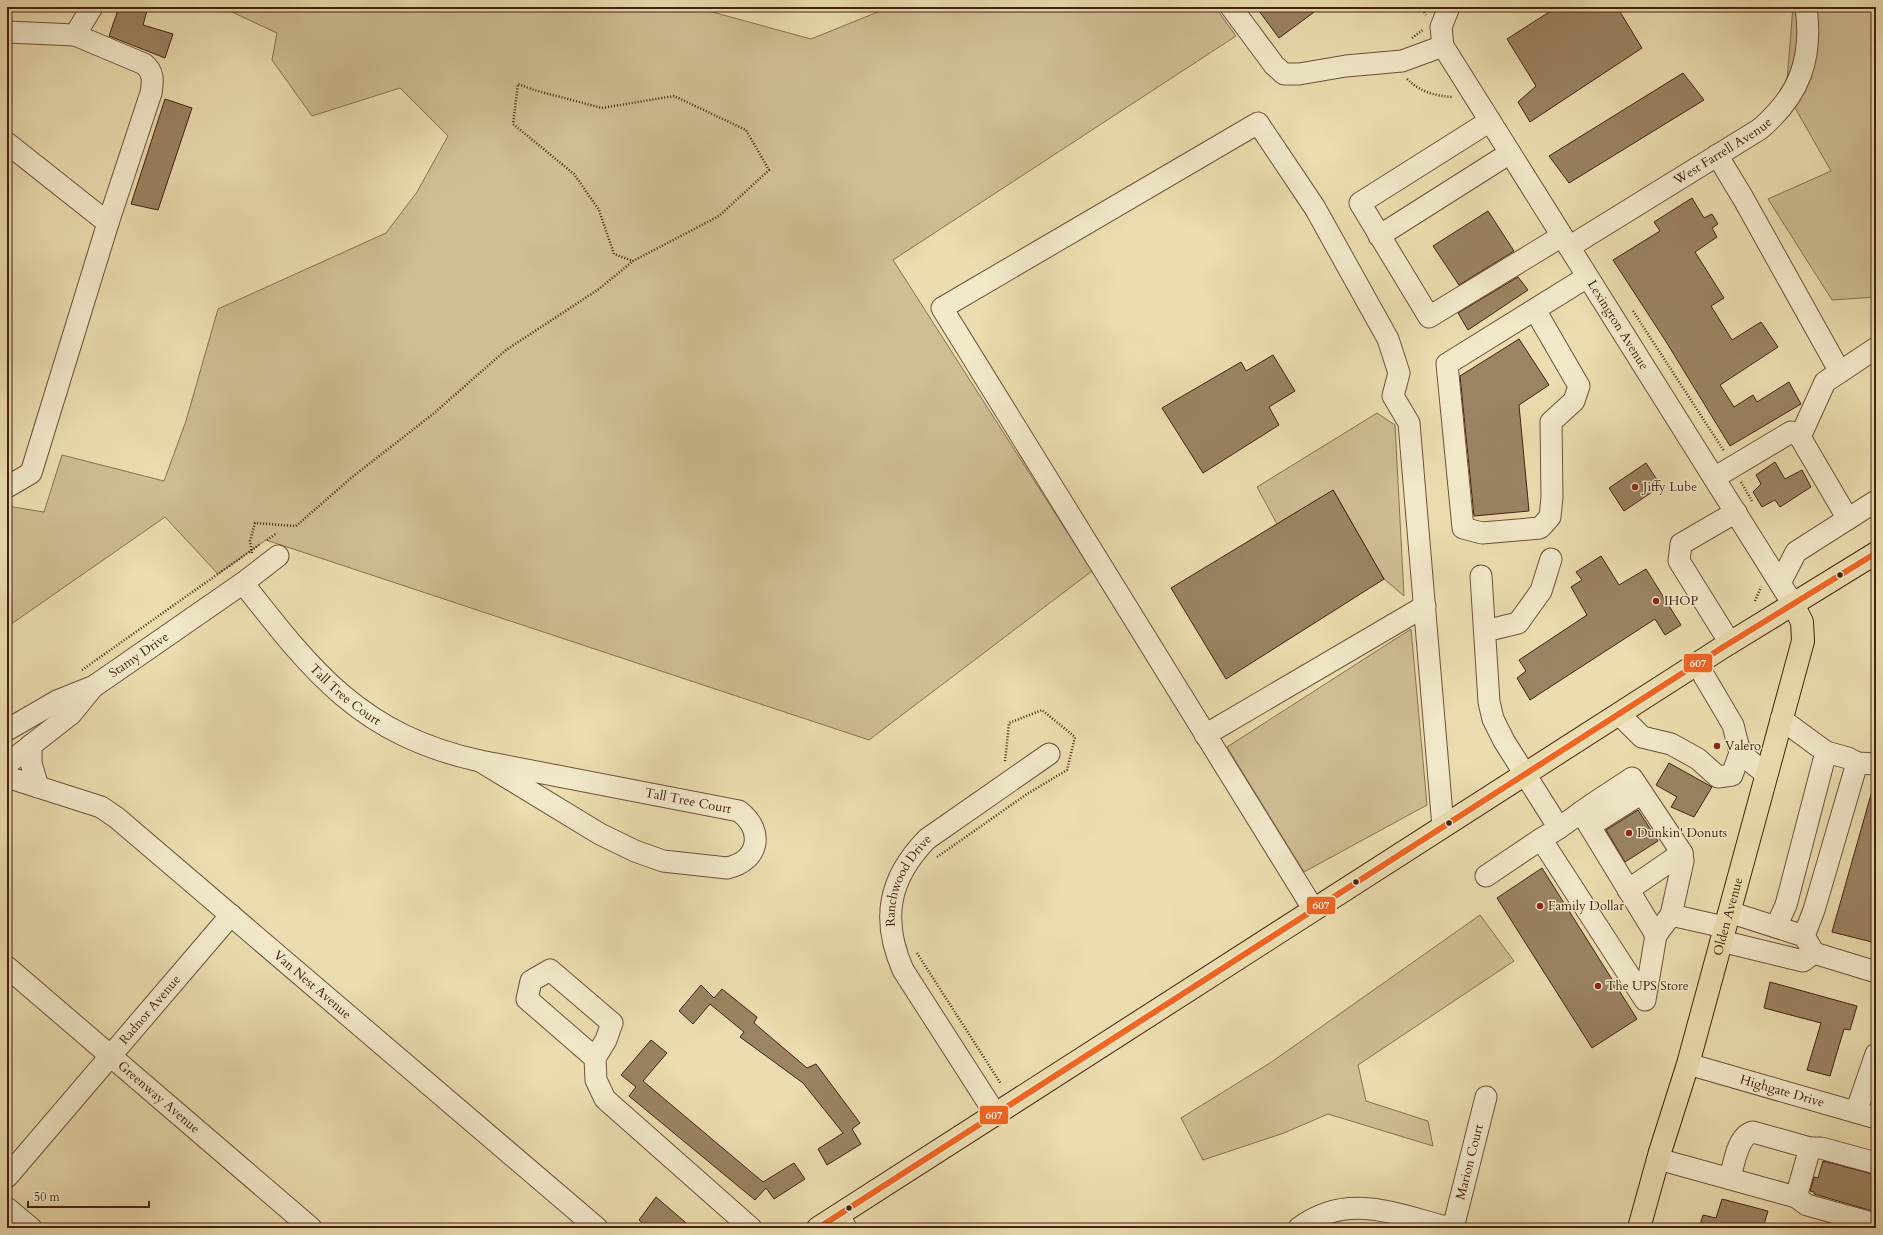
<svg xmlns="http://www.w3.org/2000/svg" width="1883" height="1235" font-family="Cardo,serif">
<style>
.green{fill:#cfbd94;stroke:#8a7052}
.building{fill:#9b8363;stroke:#421}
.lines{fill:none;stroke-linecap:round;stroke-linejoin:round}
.minor-casing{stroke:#6e5138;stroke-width:23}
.major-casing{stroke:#421;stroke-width:24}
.path{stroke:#421;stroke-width:2.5;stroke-dasharray:1 2;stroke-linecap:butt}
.minor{stroke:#f2e9cb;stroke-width:21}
.major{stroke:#ebddaf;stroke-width:22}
.bus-1-casing{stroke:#f2e9cb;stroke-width:9}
.bus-1{stroke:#f26522;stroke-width:6}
.poi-dot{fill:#8f2418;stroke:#f2e9cb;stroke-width:1.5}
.bus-dot{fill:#421;stroke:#f2e9cb;stroke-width:1.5}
.labels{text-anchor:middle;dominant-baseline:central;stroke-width:3;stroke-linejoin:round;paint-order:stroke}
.street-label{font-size:13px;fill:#421;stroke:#f2e9cb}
.poi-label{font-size:13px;fill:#421;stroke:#f2e9cb;text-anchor:start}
.line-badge{stroke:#f2e9cb;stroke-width:1.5}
.badge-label{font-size:11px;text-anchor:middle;font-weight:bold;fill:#fff}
</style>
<rect width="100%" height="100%" fill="#ebddaf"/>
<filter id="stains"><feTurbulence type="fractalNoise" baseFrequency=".005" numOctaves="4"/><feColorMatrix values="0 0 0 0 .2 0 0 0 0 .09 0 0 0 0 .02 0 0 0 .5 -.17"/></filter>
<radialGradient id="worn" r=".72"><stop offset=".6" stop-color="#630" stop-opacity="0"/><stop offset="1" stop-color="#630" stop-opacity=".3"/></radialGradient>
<!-- green -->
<g class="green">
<polygon points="221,7 700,7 705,10 811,39 890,7 1215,7 1236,36 893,260 1092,571 869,740 266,540 218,574 165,517 7,627 7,506 44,512 62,455 164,481 186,421 218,309 386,233 417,192 448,136 400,88 312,116 272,60 277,33"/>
<polygon points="1793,7 1876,7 1876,297 1832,300 1768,199 1831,171 1786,92"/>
<polygon points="1377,413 1395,425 1404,596 1384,579 1334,491 1277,524 1257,487"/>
<polygon points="1411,629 1427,805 1304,872 1227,747"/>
<polygon points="1480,915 1514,961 1358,1065 1366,1101 1428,1121 1433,1146 1328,1114 1284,1133 1203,1160 1181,1118 1270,1063"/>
</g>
<!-- building -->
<g class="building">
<polygon points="119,7 148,7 143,25 173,34 165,58 109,36"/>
<polygon points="1256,7 1321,7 1279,38"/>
<polygon points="1557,7 1617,7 1642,48 1530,122 1518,102 1536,86 1507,39"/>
<polygon points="1683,73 1704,100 1569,183 1549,156"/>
<polygon points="165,99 192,108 158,210 131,204"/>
<polygon points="1692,198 1704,218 1712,214 1718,224 1712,228 1717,237 1695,252 1724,298 1711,306 1732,340 1761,322 1778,347 1720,385 1734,407 1753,395 1757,402 1789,382 1801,404 1730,446 1665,340 1613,260 1660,231 1654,222"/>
<polygon points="1488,211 1514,251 1459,285 1433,246"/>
<polygon points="1518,277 1528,290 1468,330 1458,313"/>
<polygon points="1519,339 1549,385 1519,405 1529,511 1474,516 1460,376"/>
<polygon points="1273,355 1295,391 1269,407 1279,425 1203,473 1162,408 1241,362 1246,371"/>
<polygon points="1775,462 1785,479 1802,470 1811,487 1780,507 1775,500 1762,507 1753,492 1761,484 1756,475"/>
<polygon points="1646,463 1661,486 1624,511 1609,488"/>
<polygon points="1333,490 1384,579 1226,679 1171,588"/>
<polygon points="1601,556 1619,585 1646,569 1681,625 1665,635 1655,619 1530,700 1517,678 1526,671 1519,660 1587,615 1571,587 1582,580 1576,572"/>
<polygon points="1669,763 1712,787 1694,817 1671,807 1677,797 1656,785"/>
<polygon points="1872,791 1876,792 1876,943 1832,932"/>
<polygon points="1638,810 1658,841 1625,862 1606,830"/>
<polygon points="1542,868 1637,1019 1592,1048 1497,898"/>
<polygon points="1770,982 1857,1006 1850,1030 1844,1029 1830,1076 1807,1070 1821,1023 1764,1008"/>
<polygon points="701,985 714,998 722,989 757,1017 754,1023 807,1068 816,1064 860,1123 852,1129 861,1144 827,1165 818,1149 843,1133 803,1083 740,1037 744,1032 710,1004 693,1024 679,1011"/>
<polygon points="651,1040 667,1053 643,1081 763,1182 794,1163 805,1179 774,1199 766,1188 755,1200 629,1096 636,1087 621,1075"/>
<polygon points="1823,1161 1876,1175 1876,1212 1814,1194 1814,1192 1810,1191 1814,1177 1818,1178"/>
<polygon points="656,1197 692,1228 648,1228 639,1220"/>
<polygon points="1722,1199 1768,1211 1763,1228 1699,1228 1703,1215 1716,1218"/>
</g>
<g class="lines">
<!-- minor casing -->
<g class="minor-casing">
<g id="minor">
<polyline points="1231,7 1274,65 1284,74 1299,74 1346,66 1402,61 1443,46"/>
<path id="s1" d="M 1449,7 L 1441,27 L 1443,46 L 1793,604"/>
<polyline points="7,32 75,35 92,7"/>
<path d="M 75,35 L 144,64 C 154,72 153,81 151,93 L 108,223"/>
<polyline points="1490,121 1360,203 1429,317 1562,236"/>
<polyline points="7,143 108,223 31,473 7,487"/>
<polyline points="1717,155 1743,198 1840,372"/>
<polyline points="1379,236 1510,153"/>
<path id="s2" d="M 1569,247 L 1760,129 C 1800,95 1813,58 1806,7"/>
<polyline points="1535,310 1579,386 1574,401 1551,422 1552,497 1550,517 1540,528 1482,533 1463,528 1447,364 1587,277"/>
<polyline points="1800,437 1825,382 1876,348"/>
<polyline points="1714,478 1791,432 1800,437 1848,519"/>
<polyline points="1481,576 1489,702 1493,719 1504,741 1559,828 1541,839 1645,1000 1656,935 1671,915 1724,927"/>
<path id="s3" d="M 243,583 C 314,674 362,735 480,761"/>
<polyline points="1780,583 1796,552 1876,501"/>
<polyline points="1485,631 1518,623 1541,591 1551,559"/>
<polyline points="1730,643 1679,561 1681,544 1736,512"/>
<polyline points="1619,714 1642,737 1671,744 1698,759 1718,777 1732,775 1740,753 1733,725 1697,664"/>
<polyline points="1781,719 1826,752"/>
<polyline points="7,730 57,701 92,687"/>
<polyline points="1205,735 1425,606"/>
<polyline points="31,745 31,763 38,787"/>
<polyline points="1740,753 1766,774"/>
<path d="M 480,761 L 739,811 C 765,831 759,861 727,868 L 663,861 L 635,851 L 600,834 Z"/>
<polyline points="1857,763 1876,764"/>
<path id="s4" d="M 7,764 L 71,714 L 93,687 L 243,583 L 278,556"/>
<path id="s5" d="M 7,777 L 101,807 L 117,818 L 597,1228"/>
<polyline points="1581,812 1656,935"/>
<polyline points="1590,826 1642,793"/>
<polyline points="1559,828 1591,805 1632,778 1682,853 1683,861 1671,915"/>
<polyline points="1486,876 1541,839"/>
<polyline points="1628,890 1682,853"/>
<polyline points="1314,910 942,308 1258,123 1315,208 1388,339 1399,373 1393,396 1409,423 1443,827"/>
<polyline points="1776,927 1786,905 1826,752 1848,758 1857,763 1814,910 1804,936"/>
<polyline points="1721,941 1803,961 1814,953 1804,936 1729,912"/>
<polyline points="1814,953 1876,972"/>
<path id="s6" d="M 7,967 L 311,1228"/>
<polyline points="595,1058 527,999 531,981 550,970 612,1023 606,1040 595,1058 596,1080 605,1099 751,1228"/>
<path id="s7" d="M 1688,1064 L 1876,1118"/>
<polyline points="1856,1112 1876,1054"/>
<path id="s8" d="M 996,1115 L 903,970 C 881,920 888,879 927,839 L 1049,754"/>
<polyline points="1810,1148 1821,1148 1876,1163"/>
<path d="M 1658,1159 L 1796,1197 L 1810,1148 L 1753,1132 C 1737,1136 1734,1164 1730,1178"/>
<path id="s9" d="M 7,1177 L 231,915"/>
<polyline points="1796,1197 1807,1205 1876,1224"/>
<polyline points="7,1208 31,1228"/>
<polyline points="838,1215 846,1228"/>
<path d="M 1299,1228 C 1348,1191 1397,1215 1450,1228"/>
<path id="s10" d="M 1453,1228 L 1486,1097"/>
</g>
</g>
<!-- major casing -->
<g class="major-casing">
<g id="major">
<polyline points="818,1228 1720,649 1876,553"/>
<path id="s11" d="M 1639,1228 L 1660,1152 L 1688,1064 L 1803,641 L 1802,622 L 1793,604"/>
</g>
</g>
<!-- path -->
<g class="path">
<polyline points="1421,7 1426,15"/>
<polyline points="1412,38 1424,29"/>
<path d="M 1407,79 C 1420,92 1436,96 1453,97"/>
<polyline points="1633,311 1724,451"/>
<polyline points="1741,482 1752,501"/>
<polyline points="267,540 277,533"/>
<polyline points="252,553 250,541 255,523 296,526 351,478 433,414 506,350 599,289 633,261 719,216 769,170 746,130 674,96 602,108 534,90 518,84 513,124 574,174 599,210 614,254 633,261"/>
<polyline points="1755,601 1761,587"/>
<polyline points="82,670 259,545"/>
<polyline points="937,857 1027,794 1067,770 1075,737 1042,710 1009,723 1005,762"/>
<polyline points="917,953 1001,1084"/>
</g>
<!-- minor -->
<use href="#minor" class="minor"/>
<!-- major -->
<use href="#major" class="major"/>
<!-- bus-1 casing -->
<g class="bus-1-casing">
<polyline id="bus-1" points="818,1228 1720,649 1876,553"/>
</g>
<!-- bus-1 -->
<use href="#bus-1" class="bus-1"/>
</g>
<!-- markers -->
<g class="poi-dot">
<circle cx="1635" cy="487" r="4"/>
<circle cx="1656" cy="601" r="4"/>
<circle cx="1717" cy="746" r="4"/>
<circle cx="1629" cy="833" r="4"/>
<circle cx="1540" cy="906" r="4"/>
<circle cx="1598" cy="986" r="4"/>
</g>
<g class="bus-dot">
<circle cx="1840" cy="575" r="3.5"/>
<circle cx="1449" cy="823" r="3.5"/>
<circle cx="1356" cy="882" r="3.5"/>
<circle cx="849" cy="1208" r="3.5"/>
</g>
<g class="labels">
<!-- street labels -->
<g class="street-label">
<text stroke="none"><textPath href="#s2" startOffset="181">West Farrell Avenue</textPath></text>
<text stroke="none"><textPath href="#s1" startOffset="370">Lexington Avenue</textPath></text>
<text stroke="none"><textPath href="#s4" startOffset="172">Stamy Drive</textPath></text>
<text stroke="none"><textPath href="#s3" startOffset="152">Tall Tree Court</textPath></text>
<text transform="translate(688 801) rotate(11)">Tall Tree Court</text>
<text stroke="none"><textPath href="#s8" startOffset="268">Ranchwood Drive</textPath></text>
<text stroke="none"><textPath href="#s11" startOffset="324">Olden Avenue</textPath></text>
<text stroke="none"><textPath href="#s5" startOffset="375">Van Nest Avenue</textPath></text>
<text stroke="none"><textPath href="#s9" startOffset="220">Radnor Avenue</textPath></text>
<text stroke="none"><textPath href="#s7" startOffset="98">Highgate Drive</textPath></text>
<text stroke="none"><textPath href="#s6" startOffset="200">Greenway Avenue</textPath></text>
<text stroke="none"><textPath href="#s10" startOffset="68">Marion Court</textPath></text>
</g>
<!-- poi labels -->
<g class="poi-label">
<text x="1643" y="487">Jiffy Lube</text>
<text x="1664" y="601">IHOP</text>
<text x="1725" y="746">Valero</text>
<text x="1637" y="833">Dunkin' Donuts</text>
<text x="1548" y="906">Family Dollar</text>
<text x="1606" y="986">The UPS Store</text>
</g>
</g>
<g class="line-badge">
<rect x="1683" y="653" width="30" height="20" rx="4" fill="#f26522"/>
<rect x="1306" y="896" width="30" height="19" rx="4" fill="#f26522"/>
<rect x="979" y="1105" width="30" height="20" rx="4" fill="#f26522"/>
</g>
<g class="badge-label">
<text x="1698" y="667">607</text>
<text x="1321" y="909">607</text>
<text x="994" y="1119">607</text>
</g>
<!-- margin -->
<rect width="1883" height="1235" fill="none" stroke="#ebddaf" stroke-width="24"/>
<rect x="8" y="8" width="1867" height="1219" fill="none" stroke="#421" stroke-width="2"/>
<rect x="12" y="12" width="1859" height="1211" fill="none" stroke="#421"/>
<!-- scale -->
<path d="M28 1201v6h121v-6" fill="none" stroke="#442211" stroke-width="2"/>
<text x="34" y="1201" font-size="12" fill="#442211" stroke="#f2e9cb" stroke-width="3" paint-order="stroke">50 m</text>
<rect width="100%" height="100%" filter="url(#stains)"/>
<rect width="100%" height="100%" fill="url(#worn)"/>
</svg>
